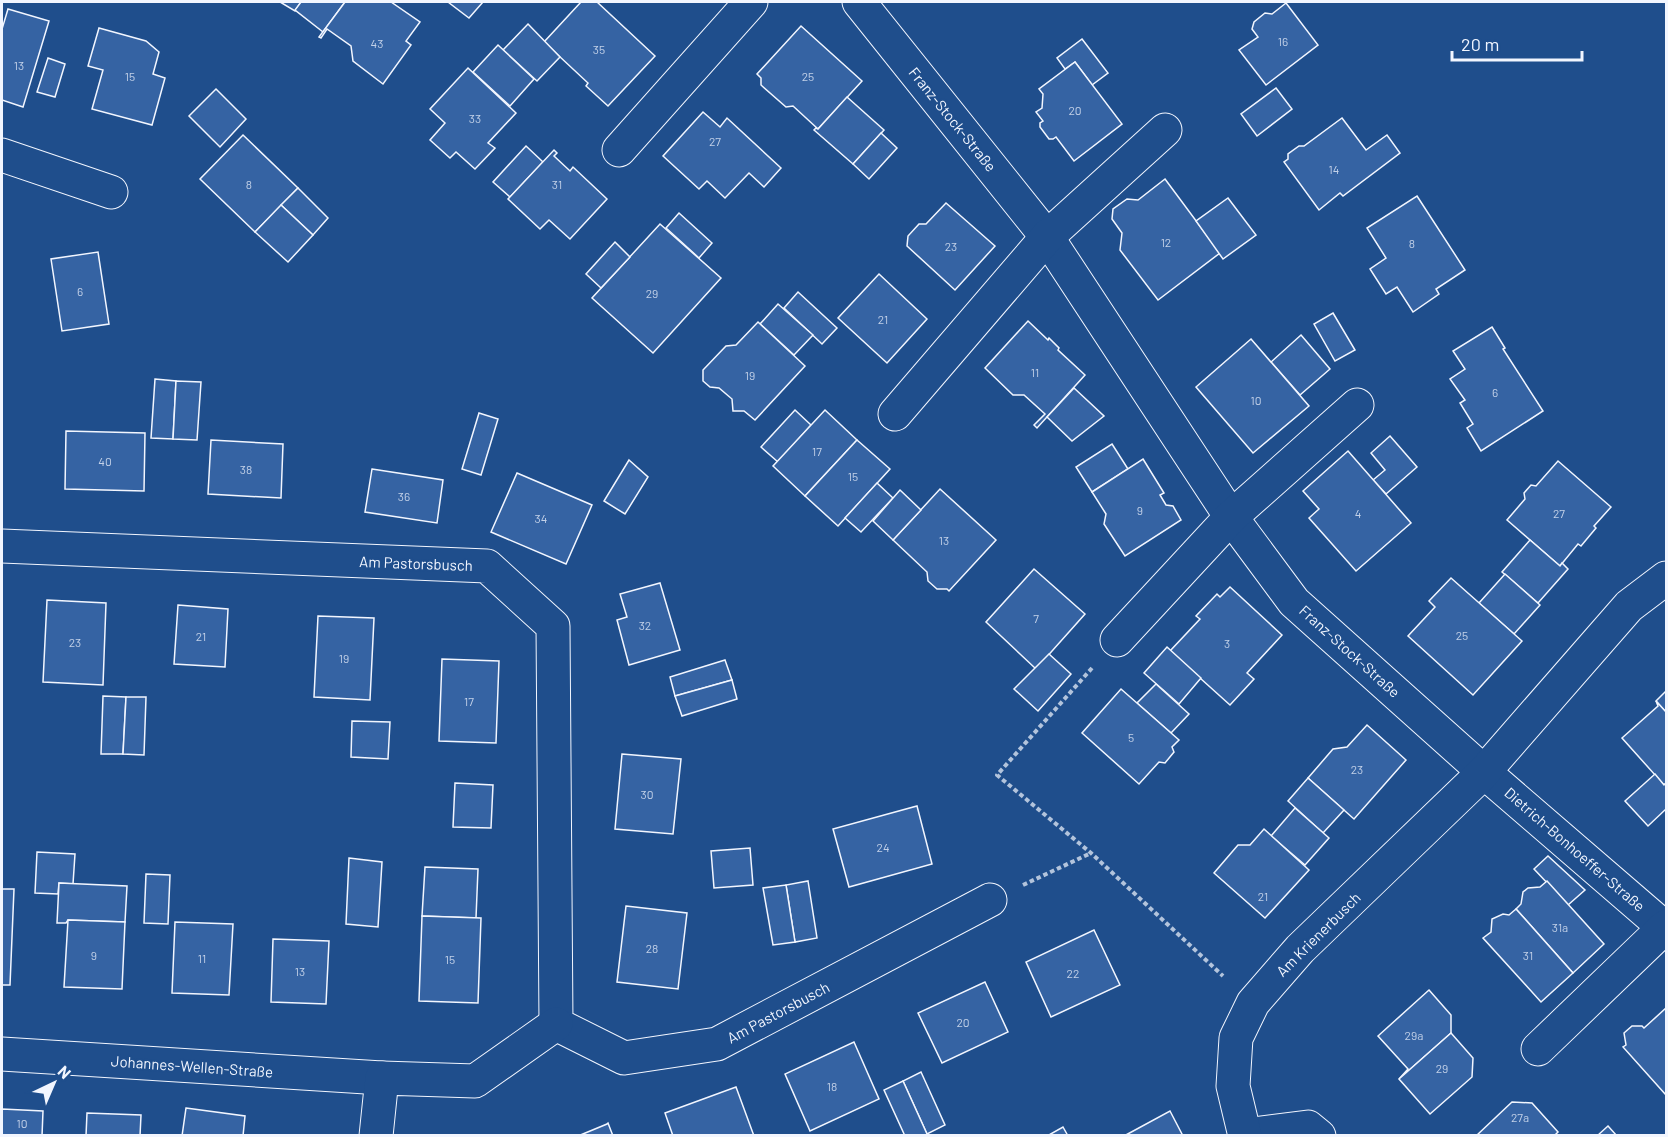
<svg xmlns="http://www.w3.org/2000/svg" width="1668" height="1137" font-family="Barlow,sans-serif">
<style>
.building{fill:#3563a3;stroke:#f2f6ff;stroke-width:1.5}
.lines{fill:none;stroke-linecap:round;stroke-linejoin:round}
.minor-casing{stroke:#f2f6ff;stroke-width:35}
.path{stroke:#b3c4dc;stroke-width:4;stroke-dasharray:4.5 3;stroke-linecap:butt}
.minor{stroke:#1f4e8c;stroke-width:33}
.labels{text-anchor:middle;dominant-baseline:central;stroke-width:4.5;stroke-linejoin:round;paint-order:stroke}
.number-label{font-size:12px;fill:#c3d1e8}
.street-label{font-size:15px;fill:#f2f6ff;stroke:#1f4e8c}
</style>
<rect width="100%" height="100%" fill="#1f4e8c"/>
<!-- building -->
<g class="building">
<polygon points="280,2 301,2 295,11"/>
<polygon points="301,2 345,2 323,32 295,10"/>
<polygon points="345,2 391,2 420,22 406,41 411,45 383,84 353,61 351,46 327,29 321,38 319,37"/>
<polygon points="448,2 483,2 469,18"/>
<polygon points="581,2 597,2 655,56 608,106 586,86 588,83 544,42"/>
<polygon points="1286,3 1318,45 1266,85 1239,50 1258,37 1252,29 1254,22 1265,13 1272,14"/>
<polygon points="8,9 49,21 23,107 2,100 2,29"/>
<polygon points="528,24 560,57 537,81 503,50"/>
<polygon points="801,26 862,81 818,129 793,106 786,107 761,85 761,78 757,74"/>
<polygon points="99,28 146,41 159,52 153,74 165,78 152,125 92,109 103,70 88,66"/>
<polygon points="1082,39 1108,73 1092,85 1075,62 1065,69 1057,58"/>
<polygon points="498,45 534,79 510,106 473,72"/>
<polygon points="48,58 65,64 55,97 37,92"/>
<polygon points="1075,62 1122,124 1074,161 1056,137 1053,139 1049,139 1040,127 1040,123 1043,121 1036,112 1042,108 1043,94 1039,89"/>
<polygon points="468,68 516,113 488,143 495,148 475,169 456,152 450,158 430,140 445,123 430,109"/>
<polygon points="1276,88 1292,109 1257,136 1241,114"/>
<polygon points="216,89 246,119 220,147 189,116"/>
<polygon points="847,97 884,130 853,164 814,130 816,128 818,129"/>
<polygon points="703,112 720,127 727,118 781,168 764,187 749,173 725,198 707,181 699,189 663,156"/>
<polygon points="1342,118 1366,150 1387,135 1400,153 1343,196 1340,193 1319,210 1284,162 1288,159 1288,154 1299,146 1304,146"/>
<polygon points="881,133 897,148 869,179 853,164"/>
<polygon points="243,135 298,188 255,232 200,179"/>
<polygon points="526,146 543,162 510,197 493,182"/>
<polygon points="554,150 557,153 554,156 570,171 573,167 607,199 570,239 549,220 540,229 508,199"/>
<polygon points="1165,179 1220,253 1158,300 1120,250 1122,233 1112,219 1113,209 1127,199 1138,200"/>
<polygon points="298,188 328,218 313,235 281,205"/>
<polygon points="1417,196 1465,270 1436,289 1439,294 1413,312 1397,287 1386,294 1370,269 1386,258 1367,228"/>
<polygon points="1228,198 1256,235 1223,259 1196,221"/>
<polygon points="946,203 995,246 955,290 907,246 908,236 919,224 926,224"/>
<polygon points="281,205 313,235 288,262 255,232"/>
<polygon points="679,213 712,243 699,258 666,228"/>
<polygon points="660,224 721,278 653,353 592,298"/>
<polygon points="615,242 630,257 601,288 586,274"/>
<polygon points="98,252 109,324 62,331 51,259"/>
<polygon points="879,274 927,319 887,363 838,318"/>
<polygon points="798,292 837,328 822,344 784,308"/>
<polygon points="778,304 813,335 794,355 760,324"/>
<polygon points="1333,313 1355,350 1335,361 1314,324"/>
<polygon points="1028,321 1048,340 1049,338 1059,348 1058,350 1085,375 1037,428 1034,425 1045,414 1024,395 1013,395 985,368"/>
<polygon points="758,322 805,366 755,420 744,411 733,411 732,399 719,388 710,387 703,381 703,370 726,346 736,345"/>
<polygon points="1492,327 1505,348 1503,349 1543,411 1481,451 1467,428 1473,424 1460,403 1465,400 1450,379 1465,369 1453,351"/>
<polygon points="1301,335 1330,369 1300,395 1271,362"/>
<polygon points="1251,339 1309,406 1253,453 1196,387"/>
<polygon points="155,379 176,381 173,439 151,438"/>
<polygon points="176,381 201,382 197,440 173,439"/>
<polygon points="1074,388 1104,416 1072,441 1047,417"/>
<polygon points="795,410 811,425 778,462 761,447"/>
<polygon points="825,410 857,440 805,496 773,466"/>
<polygon points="479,413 498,419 481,475 462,469"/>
<polygon points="66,431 145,433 144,491 65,489"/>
<polygon points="1390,436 1417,467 1386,494 1373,480 1385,470 1371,453"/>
<polygon points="211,440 283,444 281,498 208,494"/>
<polygon points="857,440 890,469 838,526 805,496"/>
<polygon points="1112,444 1128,469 1092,492 1076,467"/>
<polygon points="1348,451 1411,523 1356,571 1309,518 1319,509 1303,491"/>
<polygon points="1143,459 1164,493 1160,495 1166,505 1173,506 1181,520 1125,556 1104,524 1106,514 1092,492"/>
<polygon points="629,460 648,477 625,514 604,501"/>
<polygon points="1558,461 1611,507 1594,526 1596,528 1581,546 1578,544 1560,566 1507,520 1525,499 1524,493 1531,485 1536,486"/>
<polygon points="372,469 443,480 437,523 365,512"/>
<polygon points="517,473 592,505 566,564 491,532"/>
<polygon points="877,483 893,498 861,532 845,518"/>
<polygon points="940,489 996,540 949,591 947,589 937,589 928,581 927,572 893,540"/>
<polygon points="900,490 921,510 893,540 873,521"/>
<polygon points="1530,540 1560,566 1562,563 1568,569 1538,603 1502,572"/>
<polygon points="1034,569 1085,614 1036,669 986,622"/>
<polygon points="1505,574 1540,605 1514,634 1479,603"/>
<polygon points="1451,578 1522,641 1473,695 1408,636 1435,607 1429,601"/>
<polygon points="660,583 680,650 629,665 617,620 627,617 620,594"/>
<polygon points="1230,587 1282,635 1247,673 1254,679 1230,705 1170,651 1200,619 1196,616 1217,594 1220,597"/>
<polygon points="47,600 106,603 103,685 43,682"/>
<polygon points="178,605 228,609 225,667 174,664"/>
<polygon points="318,616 374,618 370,700 314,697"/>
<polygon points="1167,647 1201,678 1179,704 1144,673"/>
<polygon points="1049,654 1071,674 1038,711 1014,689"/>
<polygon points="442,659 499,661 496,743 439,741"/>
<polygon points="725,660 732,680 675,696 670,677"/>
<polygon points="732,680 737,699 682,716 675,696"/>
<polygon points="1156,684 1189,714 1171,733 1137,703"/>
<polygon points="1121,689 1179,740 1172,747 1174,752 1165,763 1159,762 1139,784 1082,733"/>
<polygon points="1666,691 1666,712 1656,701"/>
<polygon points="103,696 126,697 123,754 101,754"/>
<polygon points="126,697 146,697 144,755 123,754"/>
<polygon points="1656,701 1666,712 1666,783 1664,785 1622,738 1658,706"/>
<polygon points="352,721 390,722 388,759 351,757"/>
<polygon points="1367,725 1406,760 1354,819 1308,778 1333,749 1347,747"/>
<polygon points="622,754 681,759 673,834 615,829"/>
<polygon points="1655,774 1664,785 1666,783 1666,809 1648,826 1625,801"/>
<polygon points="1308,778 1344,810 1323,833 1288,801"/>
<polygon points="455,783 493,785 491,828 453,827"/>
<polygon points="917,806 932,864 849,887 833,829"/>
<polygon points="1295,808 1329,838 1305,865 1271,836"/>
<polygon points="1264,829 1309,870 1265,918 1214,873 1238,845 1250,845"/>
<polygon points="750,848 753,885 714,888 711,851"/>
<polygon points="37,852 75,854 73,884 59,883 58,894 35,893"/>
<polygon points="1548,856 1585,890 1568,905 1534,869"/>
<polygon points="349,858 382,862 378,927 346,924"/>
<polygon points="425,867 478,869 476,918 422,916"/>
<polygon points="146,874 170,875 168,924 144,923"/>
<polygon points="808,881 817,938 795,942 786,885"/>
<polygon points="1547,881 1604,944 1573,973 1516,909 1521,904 1523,892 1528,888 1540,887"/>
<polygon points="59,883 127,886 125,922 68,920 66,923 57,923"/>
<polygon points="786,885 795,942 773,945 763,888"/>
<polygon points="2,889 14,889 10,985 2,985"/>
<polygon points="626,906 687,913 678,989 617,982"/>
<polygon points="1516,909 1573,973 1541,1002 1483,938 1491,932 1492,919 1503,914 1509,915"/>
<polygon points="422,916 481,918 478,1003 419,1001"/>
<polygon points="68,920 125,922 122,989 64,987"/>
<polygon points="175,922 233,924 229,995 172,993"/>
<polygon points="1094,930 1120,985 1051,1017 1026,962"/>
<polygon points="273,939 329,941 326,1004 271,1002"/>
<polygon points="985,982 1008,1032 942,1063 918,1013"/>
<polygon points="1429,990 1451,1015 1451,1033 1399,1079 1408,1069 1378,1036"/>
<polygon points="1666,1008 1666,1095 1623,1047 1626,1045 1624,1033 1632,1026 1642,1026 1644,1028"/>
<polygon points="1451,1033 1473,1058 1472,1077 1430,1114 1399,1079"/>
<polygon points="854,1042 879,1099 810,1131 785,1074"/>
<polygon points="921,1072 945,1125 927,1134 903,1081"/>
<polygon points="903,1081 927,1134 924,1136 905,1136 884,1090"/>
<polygon points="736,1087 754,1136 673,1136 665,1113"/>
<polygon points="1512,1102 1532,1103 1558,1132 1554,1136 1476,1136"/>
<polygon points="186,1108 245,1116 243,1136 182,1136"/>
<polygon points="2,1109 43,1111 42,1136 2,1136"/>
<polygon points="1170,1111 1183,1136 1124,1136"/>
<polygon points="87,1113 141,1115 140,1136 86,1136"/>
<polygon points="608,1123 613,1136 578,1136 607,1124"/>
<polygon points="1608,1126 1617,1136 1597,1136"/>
<polygon points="1063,1127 1068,1136 1047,1136"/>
</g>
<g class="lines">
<!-- minor casing -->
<g class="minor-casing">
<g id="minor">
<polyline points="859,2 1047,237 1231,517 1294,602 1484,772 1666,929"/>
<polyline points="619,150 751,2"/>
<polyline points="2,155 111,192"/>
<polyline points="895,414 1047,237 1165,130"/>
<polyline points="2,546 487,566 553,626 556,1024 624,1058 717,1044 990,900"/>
<polyline points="1117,640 1231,517 1357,405"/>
<polyline points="1538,1049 1665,927"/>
<polyline points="2,1054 382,1078"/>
<polyline points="1245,1135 1308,1127 1319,1136"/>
<polyline points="376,1136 382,1078 475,1081 556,1024"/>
<polyline points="1245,1136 1233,1086 1236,1038 1253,1003 1300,949 1484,772 1629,606 1666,578"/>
</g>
</g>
<!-- path -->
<g class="path">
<polyline points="1092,668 997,775 1091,853 1223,976"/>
<polyline points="1023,885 1091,853"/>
</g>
<!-- minor -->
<use href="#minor" class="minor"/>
</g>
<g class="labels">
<!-- number labels -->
<g class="number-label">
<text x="1283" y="41">16</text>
<text x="377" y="43">43</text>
<text x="599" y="49">35</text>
<text x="19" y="65">13</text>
<text x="130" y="76">15</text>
<text x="808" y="76">25</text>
<text x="1075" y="110">20</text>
<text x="475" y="118">33</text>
<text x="715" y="141">27</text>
<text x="1334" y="169">14</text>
<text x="249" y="184">8</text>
<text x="557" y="184">31</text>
<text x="1166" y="242">12</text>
<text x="1412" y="243">8</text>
<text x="951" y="246">23</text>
<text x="80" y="291">6</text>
<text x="652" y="293">29</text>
<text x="883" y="319">21</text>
<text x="1035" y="372">11</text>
<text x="750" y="375">19</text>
<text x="1495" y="392">6</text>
<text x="1256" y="400">10</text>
<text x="817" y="451">17</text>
<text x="105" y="461">40</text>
<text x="246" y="469">38</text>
<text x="853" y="476">15</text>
<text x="404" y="496">36</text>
<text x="1140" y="510">9</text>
<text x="1358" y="513">4</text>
<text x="1559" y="513">27</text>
<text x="541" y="518">34</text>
<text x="944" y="540">13</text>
<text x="1036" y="618">7</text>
<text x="645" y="625">32</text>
<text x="1462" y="635">25</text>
<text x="201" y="636">21</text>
<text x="75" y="642">23</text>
<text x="1227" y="643">3</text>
<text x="344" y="658">19</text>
<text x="469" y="701">17</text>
<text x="1131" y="737">5</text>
<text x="1357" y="769">23</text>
<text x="647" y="794">30</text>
<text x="883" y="847">24</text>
<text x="1263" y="896">21</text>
<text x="1560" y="927">31a</text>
<text x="652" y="948">28</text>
<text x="94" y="955">9</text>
<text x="1528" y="955">31</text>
<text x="202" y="958">11</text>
<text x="450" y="959">15</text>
<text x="300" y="971">13</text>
<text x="1073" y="973">22</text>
<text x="963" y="1022">20</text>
<text x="1414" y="1035">29a</text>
<text x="1442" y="1068">29</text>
<text x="832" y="1086">18</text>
<text x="1520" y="1117">27a</text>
<text x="22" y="1123">10</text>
</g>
<!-- street labels -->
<g class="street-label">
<text transform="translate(953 119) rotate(51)">Franz-Stock-Straße</text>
<text transform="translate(416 563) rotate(2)">Am Pastorsbusch</text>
<text transform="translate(1350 651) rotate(42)">Franz-Stock-Straße</text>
<text transform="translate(1575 849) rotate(41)">Dietrich-Bonhoeffer-Straße</text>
<text transform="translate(1318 934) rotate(-45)">Am Krienerbusch</text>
<text transform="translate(778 1012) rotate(-28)">Am Pastorsbusch</text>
<text transform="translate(192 1066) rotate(4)">Johannes-Wellen-Straße</text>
</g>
</g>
<!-- border -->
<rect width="1668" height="1137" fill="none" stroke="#f2f6ff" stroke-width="6"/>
<!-- north arrow -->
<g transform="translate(54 1083) rotate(44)" stroke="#1f4e8c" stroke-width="4.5" paint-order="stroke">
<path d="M0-4.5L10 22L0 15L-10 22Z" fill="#f2f6ff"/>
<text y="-9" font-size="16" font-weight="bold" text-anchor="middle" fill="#f2f6ff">N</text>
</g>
<!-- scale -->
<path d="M1452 51v9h130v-9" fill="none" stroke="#f2f6ff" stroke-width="3"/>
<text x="1461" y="51" font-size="18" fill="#f2f6ff" stroke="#1f4e8c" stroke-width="4.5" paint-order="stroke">20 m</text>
</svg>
